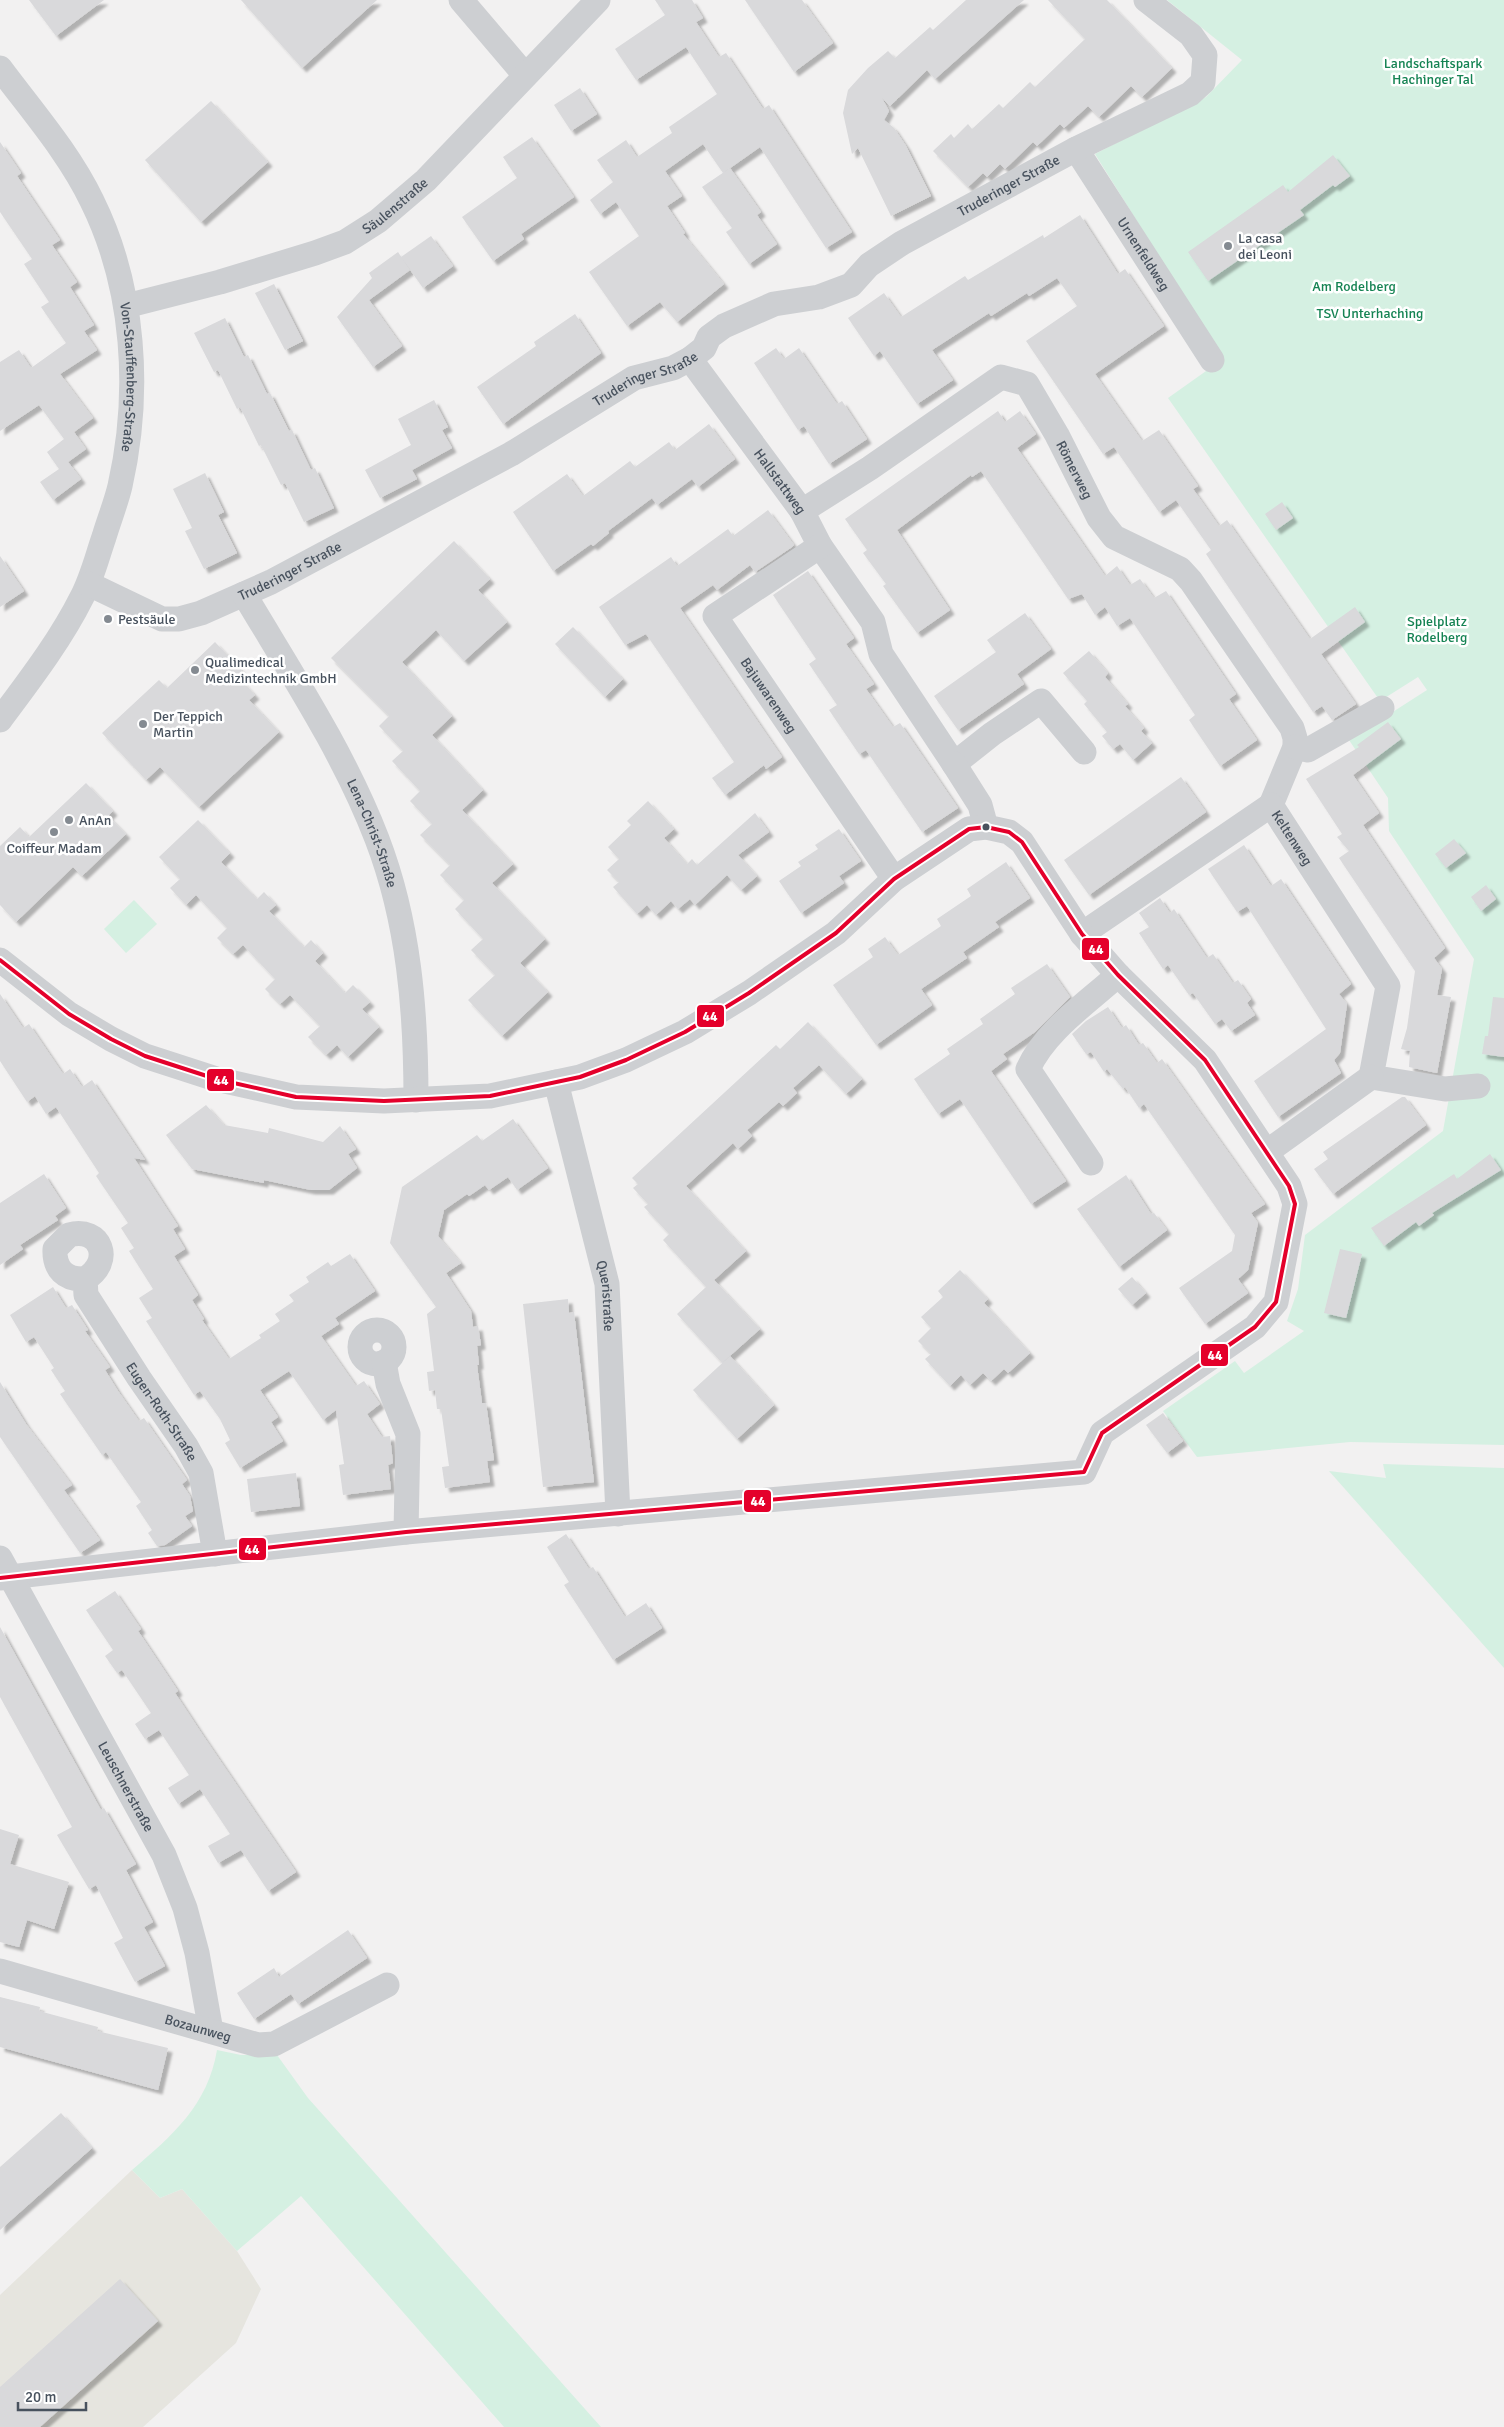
<svg xmlns="http://www.w3.org/2000/svg" width="1504" height="2427" font-family="Signika,sans-serif">
<style>
.commercial{fill:#e6e5df}
.green{fill:#d5f0e2}
.building{fill:#d9d9db;filter:url(#shadow)}
.lines{fill:none;stroke-linecap:round;stroke-linejoin:round}
.minor{stroke:#cdcfd2;stroke-width:25}
.bus-1-casing{stroke:#fff;stroke-width:8}
.bus-1{stroke:#e4002b;stroke-width:4}
.poi-dot{fill:#848a91;stroke:#fff;stroke-width:2}
.bus-dot{fill:#48525e;stroke:#fff;stroke-width:2}
.labels{text-anchor:middle;dominant-baseline:central;stroke-width:5;stroke-linejoin:round;paint-order:stroke}
.park-label{font-size:14px;fill:#158353;stroke:#fff}
.street-label{font-size:14px;fill:#48525e;stroke:#fff}
.poi-label{font-size:14px;fill:#48525e;stroke:#fff;text-anchor:start}
.line-badge{stroke:#fff;stroke-width:2}
.badge-label{font-size:14px;text-anchor:middle;font-weight:bold;fill:#fff}
</style>
<defs>
<filter id="shadow"><feDropShadow dx="4.5" dy="4.5" stdDeviation="1" flood-color="#0004"/></filter>
</defs>
<rect width="100%" height="100%" fill="#f2f1f1"/>
<!-- commercial -->
<polygon class="commercial" points="132,2170 160,2198 182,2189 237,2251 261,2289 236,2343 143,2427 0,2427 0,2295"/>
<!-- green -->
<g class="green">
<polygon points="1167,0 1504,0 1504,1445 1350,1442 1197,1457 1163,1411 1235,1361 1244,1373 1304,1331 1287,1321 1298,1289 1305,1235 1443,1131 1474,959 1389,831 1388,798 1349,740 1427,690 1418,677 1380,701 1168,398 1223,359 1095,154 1206,97 1242,60"/>
<polygon points="134,900 157,924 126,953 104,929"/>
<polygon points="1383,1464 1504,1468 1504,1668 1329,1471 1386,1478"/>
<path d="M 217,2050 L 241,2055 L 277,2055 L 308,2098 L 601,2427 L 504,2427 L 301,2196 L 237,2251 L 182,2189 L 160,2198 L 132,2170 C 172,2136 208,2105 217,2050 Z"/>
</g>
<!-- building -->
<g class="building">
<polygon points="29,0 104,0 56,36"/>
<polygon points="241,0 377,0 302,68"/>
<polygon points="655,0 692,0 703,18 696,22 719,57 726,53 763,109 769,105 852,232 826,248 760,147 723,173 703,144 665,171 682,196 667,206 685,233 683,234 724,284 677,322 660,302 627,326 589,272 639,236 616,202 600,214 590,200 613,182 597,160 626,140 637,157 672,133 669,127 717,94 686,47 636,80 615,49 665,15"/>
<polygon points="745,0 802,0 833,43 794,72"/>
<polygon points="966,0 1024,0 935,79 927,70 890,106 882,98 889,111 884,120 894,128 906,146 931,196 891,216 858,148 852,154 843,113 848,90 868,68 888,51 895,58 930,27 933,30"/>
<polygon points="1048,0 1107,0 1172,68 1142,97 1131,86 1099,117 1088,106 1064,128 1060,124 1037,146 1033,142 1005,169 1000,164 987,177 983,173 968,187 933,151 951,134 954,138 968,124 972,129 999,104 1003,108 1030,82 1035,87 1085,39"/>
<polygon points="580,88 597,114 571,131 554,105"/>
<polygon points="211,101 268,162 201,222 145,160"/>
<polygon points="532,137 574,197 521,234 524,239 493,261 462,217 517,178 503,157"/>
<polygon points="0,142 21,173 17,176 60,240 52,245 77,282 70,287 94,325 84,331 97,350 60,374 93,418 74,432 86,449 68,462 81,479 53,500 40,482 59,469 47,452 64,439 39,405 0,431 0,362 19,350 31,368 66,343 41,307 49,302 24,264 32,259 0,212"/>
<polygon points="1333,155 1350,176 1335,187 1333,185 1300,210 1304,215 1208,281 1188,252 1283,185 1288,192"/>
<polygon points="730,168 761,212 757,215 777,244 749,264 726,232 732,228 702,187"/>
<polygon points="1080,215 1118,274 1125,269 1164,326 1095,374 1142,441 1159,430 1198,486 1193,489 1219,526 1227,520 1310,639 1355,607 1365,622 1321,654 1356,704 1332,720 1322,706 1313,712 1206,554 1211,550 1176,500 1159,512 1114,447 1103,454 1026,341 1077,306 1057,278 1029,296 1027,293 991,316 989,313 932,350 953,380 917,404 880,351 874,356 848,318 884,293 901,317 965,276 968,280 1043,235 1044,238"/>
<polygon points="431,236 453,266 423,288 401,257"/>
<polygon points="398,252 410,270 369,300 402,346 373,367 337,317 372,278 369,273"/>
<polygon points="274,284 303,341 285,350 255,293"/>
<polygon points="575,314 601,353 503,424 477,387 536,346 534,342"/>
<polygon points="225,318 244,357 248,355 267,394 270,393 289,431 292,430 311,470 315,468 334,508 304,522 285,483 281,485 261,445 259,446 240,407 237,409 218,370 214,372 194,333"/>
<polygon points="776,348 784,359 799,348 837,404 842,401 867,439 829,464 804,426 798,430 754,363"/>
<polygon points="434,400 448,427 442,430 452,448 412,470 417,479 380,498 365,470 411,445 398,419"/>
<polygon points="998,411 1005,422 1020,411 1036,434 1017,448 1105,576 1117,566 1130,585 1140,579 1154,598 1166,591 1236,694 1229,699 1257,740 1220,766 1189,720 1195,715 1130,618 1117,626 1105,607 1095,615 1082,594 1068,599 981,471 972,477 971,475 897,530 950,610 917,633 883,586 886,584 863,553 867,550 845,519"/>
<polygon points="709,424 735,459 698,487 692,479 657,505 652,498 608,531 609,533 593,546 591,544 553,571 513,512 567,474 583,496 630,461 635,467 669,442 675,450"/>
<polygon points="205,473 224,512 218,515 237,553 204,569 185,531 192,528 173,489"/>
<polygon points="1282,502 1293,518 1276,530 1265,514"/>
<polygon points="768,510 794,545 792,547 755,572 750,565 717,590 713,585 680,608 782,757 766,769 764,765 725,795 712,778 734,762 646,634 625,645 599,607 671,557 677,566 728,529 733,536"/>
<polygon points="454,541 490,579 478,590 507,622 464,661 436,630 402,662 452,716 432,735 483,790 462,810 513,864 492,883 545,939 520,963 548,992 502,1036 468,1000 495,975 471,950 483,939 455,909 464,900 440,875 450,865 420,835 432,824 410,801 420,791 392,761 403,751 379,726 389,716 331,658"/>
<polygon points="0,556 24,591 0,607"/>
<polygon points="808,571 854,638 846,644 874,684 866,689 893,727 900,723 958,808 922,832 866,750 859,754 829,710 837,705 809,664 816,659 773,595"/>
<polygon points="1025,613 1051,649 1017,674 1024,684 958,730 934,696 996,652 987,640"/>
<polygon points="573,627 623,679 605,697 555,644"/>
<polygon points="215,642 242,671 237,676 255,695 249,700 279,732 199,807 160,767 146,780 102,733 159,680 167,688"/>
<polygon points="1089,651 1108,673 1105,677 1128,704 1125,706 1144,728 1141,731 1152,743 1133,760 1120,744 1113,749 1102,736 1107,732 1084,704 1087,701 1063,673"/>
<polygon points="1388,722 1401,739 1353,775 1379,813 1363,825 1445,948 1434,958 1442,969 1437,995 1451,997 1437,1073 1409,1067 1410,1051 1401,1049 1407,1028 1415,971 1339,858 1349,851 1337,837 1342,834 1306,779 1359,747 1357,745"/>
<polygon points="1181,777 1206,812 1089,895 1064,860"/>
<polygon points="86,783 113,811 108,816 126,834 82,876 73,867 16,922 0,905 0,846 20,827 29,837"/>
<polygon points="648,801 674,829 664,838 687,864 692,859 697,865 755,813 769,832 738,855 757,876 741,890 727,875 695,905 690,899 678,909 671,901 656,915 647,905 637,914 613,887 619,882 607,870 619,859 608,847 631,825 627,821"/>
<polygon points="198,820 230,853 221,862 257,899 264,892 276,905 269,911 304,947 311,940 323,953 315,961 345,993 353,985 370,1002 362,1009 379,1027 348,1057 337,1045 326,1055 308,1037 320,1026 290,995 280,1004 265,989 275,979 243,945 233,954 217,938 227,928 196,895 186,905 170,888 180,879 159,857"/>
<polygon points="839,829 861,861 839,876 844,883 801,913 779,881 801,866 798,862 818,849 815,845"/>
<polygon points="1454,839 1466,853 1446,868 1435,854"/>
<polygon points="1244,845 1271,886 1281,879 1351,984 1339,994 1347,1004 1340,1053 1334,1060 1341,1073 1278,1117 1254,1081 1326,1029 1247,906 1237,912 1208,869"/>
<polygon points="1006,862 1030,898 995,922 999,927 963,952 967,958 921,989 932,1005 876,1045 833,985 873,957 868,949 885,937 898,955 941,926 937,919 971,896 967,889"/>
<polygon points="1486,885 1496,899 1481,911 1471,897"/>
<polygon points="1160,898 1170,913 1174,909 1207,958 1213,954 1233,983 1238,980 1251,999 1247,1003 1255,1015 1231,1031 1222,1019 1215,1024 1193,993 1189,995 1168,965 1163,969 1139,933 1149,927 1139,913"/>
<polygon points="1047,964 1070,997 1035,1032 1003,1054 1007,1059 991,1071 1066,1181 1031,1204 960,1099 938,1114 914,1079 950,1054 947,1049 983,1024 980,1019 1015,994 1011,988"/>
<polygon points="0,994 23,1028 29,1024 63,1074 70,1069 82,1087 92,1080 145,1160 134,1158 178,1226 173,1229 185,1249 174,1256 198,1295 192,1300 204,1319 202,1320 229,1359 261,1338 259,1335 280,1321 275,1314 294,1301 289,1295 309,1282 306,1277 328,1262 331,1266 350,1254 375,1291 335,1318 339,1324 321,1336 356,1386 364,1381 380,1404 367,1414 382,1437 390,1436 393,1463 388,1465 391,1489 343,1495 339,1465 344,1464 336,1410 323,1420 289,1371 260,1390 278,1417 271,1422 283,1441 240,1468 225,1443 230,1440 220,1419 200,1391 194,1395 146,1321 152,1318 139,1298 153,1289 129,1251 134,1248 121,1228 128,1223 96,1176 99,1173 56,1107 46,1114 35,1096 27,1102 0,1061"/>
<polygon points="1493,997 1504,998 1504,1057 1482,1054 1485,1036 1488,1036"/>
<polygon points="1108,1007 1122,1028 1126,1025 1139,1045 1143,1043 1157,1063 1162,1059 1265,1204 1251,1213 1258,1223 1248,1270 1238,1279 1248,1293 1205,1324 1179,1288 1232,1251 1235,1235 1144,1104 1139,1108 1125,1087 1123,1089 1107,1069 1104,1072 1091,1052 1086,1054 1072,1034 1086,1021"/>
<polygon points="808,1022 862,1079 846,1094 819,1065 793,1088 797,1093 783,1106 779,1102 747,1130 752,1136 738,1149 733,1143 686,1186 746,1251 714,1280 760,1329 722,1363 677,1314 706,1287 663,1240 669,1234 644,1207 648,1204 633,1188 638,1184 632,1178 776,1045 780,1049"/>
<polygon points="1402,1097 1405,1097 1426,1125 1333,1194 1314,1169 1328,1159 1323,1152"/>
<polygon points="206,1105 224,1125 268,1133 269,1128 323,1142 340,1126 356,1149 348,1154 357,1168 329,1190 311,1190 264,1180 264,1183 192,1169 166,1135"/>
<polygon points="513,1119 548,1168 517,1190 508,1177 489,1190 485,1185 469,1196 467,1194 444,1210 438,1236 461,1263 446,1273 471,1311 473,1327 478,1326 481,1345 477,1346 479,1365 477,1365 482,1403 486,1403 494,1460 487,1461 490,1482 445,1488 442,1467 449,1466 441,1409 437,1409 435,1390 429,1391 427,1372 434,1371 427,1314 436,1307 390,1243 402,1187 477,1135 482,1141"/>
<polygon points="1490,1154 1501,1170 1432,1213 1434,1215 1419,1226 1416,1222 1384,1246 1371,1228 1454,1174 1457,1179"/>
<polygon points="44,1174 66,1208 55,1216 58,1220 20,1245 23,1249 0,1265 0,1203"/>
<polygon points="1126,1175 1151,1214 1154,1213 1167,1230 1119,1267 1077,1209"/>
<polygon points="1340,1249 1362,1254 1346,1318 1324,1313"/>
<polygon points="960,1270 988,1299 984,1303 1030,1353 1008,1373 1004,1369 991,1381 983,1373 970,1385 961,1375 950,1386 925,1359 931,1354 918,1341 931,1328 921,1317 943,1297 938,1291"/>
<polygon points="1132,1277 1146,1293 1132,1305 1118,1289"/>
<polygon points="53,1287 66,1308 72,1305 88,1330 85,1331 110,1367 105,1370 118,1391 139,1421 144,1418 187,1480 182,1484 190,1496 193,1511 185,1516 192,1526 165,1545 157,1546 148,1533 152,1530 136,1506 141,1502 106,1452 102,1455 60,1394 65,1391 51,1370 54,1368 34,1337 26,1342 10,1315"/>
<polygon points="568,1299 569,1313 574,1312 594,1482 543,1487 523,1304"/>
<polygon points="730,1356 774,1405 737,1439 693,1390"/>
<polygon points="0,1382 26,1424 72,1485 64,1490 100,1540 80,1553 0,1437"/>
<polygon points="1163,1413 1183,1441 1167,1453 1146,1425"/>
<polygon points="296,1473 300,1506 251,1512 247,1479"/>
<polygon points="566,1534 589,1569 593,1567 625,1617 646,1603 662,1628 613,1660 564,1585 569,1582 547,1547"/>
<polygon points="115,1591 141,1629 138,1631 178,1691 175,1693 202,1734 296,1872 268,1891 241,1850 218,1863 208,1846 230,1834 200,1789 178,1804 168,1788 189,1775 159,1730 145,1739 135,1724 151,1713 122,1670 117,1673 105,1656 113,1650 86,1610"/>
<polygon points="0,1627 101,1810 104,1808 136,1864 126,1870 153,1922 144,1927 165,1966 135,1982 114,1943 123,1938 96,1885 89,1889 57,1835 72,1827 0,1697"/>
<polygon points="0,1829 19,1835 10,1864 69,1882 54,1929 27,1920 19,1947 0,1942"/>
<polygon points="348,1930 367,1958 298,2004 291,1994 254,2019 237,1993 274,1968 279,1977"/>
<polygon points="0,1997 40,2007 39,2011 98,2027 97,2031 168,2048 158,2090 0,2047"/>
<polygon points="61,2113 92,2148 0,2230 0,2167"/>
<polygon points="120,2279 158,2321 40,2427 0,2427 0,2387"/>
</g>
<g class="lines">
<!-- minor -->
<g class="minor">
<polyline points="461,0 525,75"/>
<path id="s1" d="M 0,68 C 32,111 69,153 92,201 C 135,288 141,393 120,486 C 116,503 109,520 104,537 C 97,557 92,578 82,597 C 60,641 29,681 0,720"/>
<path id="s2" d="M 1076,149 L 1212,360"/>
<path id="s3" d="M 126,306 L 220,282 L 315,253 L 345,242 L 378,221 L 426,180 L 598,0"/>
<path id="s4" d="M 690,359 L 802,511 L 820,546 L 873,622 L 881,654 L 954,764 L 992,734 L 1041,701 L 1084,752"/>
<path id="s5" d="M 802,511 L 870,468 L 1001,377 L 1027,384 L 1057,435 L 1099,518 L 1114,537 L 1180,569 L 1191,581 L 1292,728 L 1295,738 L 1295,747 L 1271,805"/>
<path id="s6" d="M 820,546 L 715,616 L 894,879"/>
<path id="s7" d="M 89,584 L 162,619 L 179,619 L 201,613 L 271,582 L 511,454 L 634,378 L 673,368 L 690,359 L 704,348 L 709,337 L 724,326 L 774,304 L 819,297 L 851,285 L 869,265 L 902,243 L 1076,149 L 1190,94 L 1203,82 L 1205,55 L 1191,35 L 1146,0"/>
<path id="s8" d="M 244,594 C 291,673 344,753 377,839 C 409,922 416,1011 416,1100"/>
<polyline points="1295,747 1308,750 1382,708"/>
<polyline points="954,764 980,805 986,827"/>
<path id="s9" d="M 1271,805 L 1388,986 L 1371,1077 L 1445,1089 L 1478,1086"/>
<polyline points="1082,934 1271,805"/>
<polyline points="0,960 69,1014 111,1039 145,1056 216,1079 296,1097 384,1101 490,1096 580,1077 626,1060 685,1032 749,993 836,933 894,879 969,829 986,827 1009,832 1022,842 1082,934 1118,975 1205,1060 1289,1186 1295,1204 1276,1302 1255,1327 1102,1433 1084,1472 406,1532 0,1578"/>
<path id="s10" d="M 556,1082 L 607,1284 L 618,1514"/>
<polyline points="1268,1151 1371,1077"/>
<path d="M 1091,1163 L 1028,1069 C 1045,1031 1087,1003 1118,975"/>
<path id="s11" d="M 85,1279 C 65,1280 54,1269 55,1249 L 69,1235 C 101,1226 114,1262 85,1279 L 86,1295 L 139,1378 L 186,1446 L 201,1473 L 215,1554"/>
<circle cx="377" cy="1347" r="17"/>
<polyline points="384,1362 388,1384 408,1434 406,1532"/>
<path id="s12" d="M 0,1558 L 164,1855 L 185,1908 L 197,1953 L 211,2031"/>
<path id="s13" d="M 0,1971 L 258,2045 L 274,2044 L 387,1985"/>
</g>
<!-- bus-1 casing -->
<g class="bus-1-casing">
<polyline id="bus-1" points="0,960 69,1014 111,1039 145,1056 216,1079 296,1097 384,1101 490,1096 580,1077 626,1060 685,1032 749,993 836,933 894,879 969,829 986,827 1009,832 1022,842 1082,934 1118,975 1205,1060 1289,1186 1295,1204 1276,1302 1255,1327 1102,1433 1084,1472 406,1532 0,1578"/>
</g>
<!-- bus-1 -->
<use href="#bus-1" class="bus-1"/>
</g>
<!-- markers -->
<g class="poi-dot">
<circle cx="1228" cy="246" r="5"/>
<circle cx="108" cy="619" r="5"/>
<circle cx="195" cy="670" r="5"/>
<circle cx="143" cy="724" r="5"/>
<circle cx="69" cy="820" r="5"/>
<circle cx="54" cy="832" r="5"/>
</g>
<circle class="bus-dot" cx="986" cy="827" r="4.5"/>
<g class="labels">
<!-- park labels -->
<g class="park-label">
<text x="1433" y="63">Landschaftspark<tspan x="1433" dy="16">Hachinger Tal</tspan></text>
<text x="1354" y="286">Am Rodelberg</text>
<text x="1370" y="313">TSV Unterhaching</text>
<text x="1437" y="621">Spielplatz<tspan x="1437" dy="16">Rodelberg</tspan></text>
</g>
<!-- street labels -->
<g class="street-label">
<text stroke="none"><textPath href="#s7" startOffset="1044">Truderinger Straße</textPath></text>
<text stroke="none"><textPath href="#s3" startOffset="290">Säulenstraße</textPath></text>
<text stroke="none"><textPath href="#s2" startOffset="125">Urnenfeldweg</textPath></text>
<text stroke="none"><textPath href="#s1" startOffset="344">Von-Stauffenberg-Straße</textPath></text>
<text stroke="none"><textPath href="#s7" startOffset="624">Truderinger Straße</textPath></text>
<text stroke="none"><textPath href="#s5" startOffset="365">Römerweg</textPath></text>
<text stroke="none"><textPath href="#s4" startOffset="152">Hallstattweg</textPath></text>
<text stroke="none"><textPath href="#s7" startOffset="219">Truderinger Straße</textPath></text>
<text stroke="none"><textPath href="#s6" startOffset="222">Bajuwarenweg</textPath></text>
<text stroke="none"><textPath href="#s8" startOffset="272">Lena-Christ-Straße</textPath></text>
<text stroke="none"><textPath href="#s9" startOffset="39">Keltenweg</textPath></text>
<text stroke="none"><textPath href="#s10" startOffset="220">Queristraße</textPath></text>
<text stroke="none"><textPath href="#s11" startOffset="299">Eugen-Roth-Straße</textPath></text>
<text stroke="none"><textPath href="#s12" startOffset="261">Leuschnerstraße</textPath></text>
<text stroke="none"><textPath href="#s13" startOffset="206">Bozaunweg</textPath></text>
</g>
<!-- poi labels -->
<g class="poi-label">
<text x="1238" y="238">La casa<tspan x="1238" dy="16">dei Leoni</tspan></text>
<text x="118" y="619">Pestsäule</text>
<text x="205" y="662">Qualimedical<tspan x="205" dy="16">Medizintechnik GmbH</tspan></text>
<text x="153" y="716">Der Teppich<tspan x="153" dy="16">Martin</tspan></text>
<text x="79" y="820">AnAn</text>
<text x="54" y="848" text-anchor="middle">Coiffeur Madam</text>
</g>
</g>
<g class="line-badge">
<rect x="1081" y="937" width="29" height="24" rx="5" fill="#e4002b"/>
<rect x="696" y="1004" width="29" height="24" rx="5" fill="#e4002b"/>
<rect x="206" y="1068" width="29" height="24" rx="5" fill="#e4002b"/>
<rect x="1200" y="1343" width="29" height="24" rx="5" fill="#e4002b"/>
<rect x="743" y="1489" width="29" height="24" rx="5" fill="#e4002b"/>
<rect x="238" y="1537" width="29" height="24" rx="5" fill="#e4002b"/>
</g>
<g class="badge-label">
<text x="1096" y="954">44</text>
<text x="710" y="1021">44</text>
<text x="221" y="1085">44</text>
<text x="1215" y="1360">44</text>
<text x="758" y="1506">44</text>
<text x="252" y="1554">44</text>
</g>
<!-- scale -->
<path d="M18 2402v8h68v-8" fill="none" stroke="#48525e" stroke-width="2.5"/>
<text x="25" y="2402" font-size="15" fill="#48525e" stroke="#ffffff" stroke-width="4" paint-order="stroke">20 m</text>
</svg>
